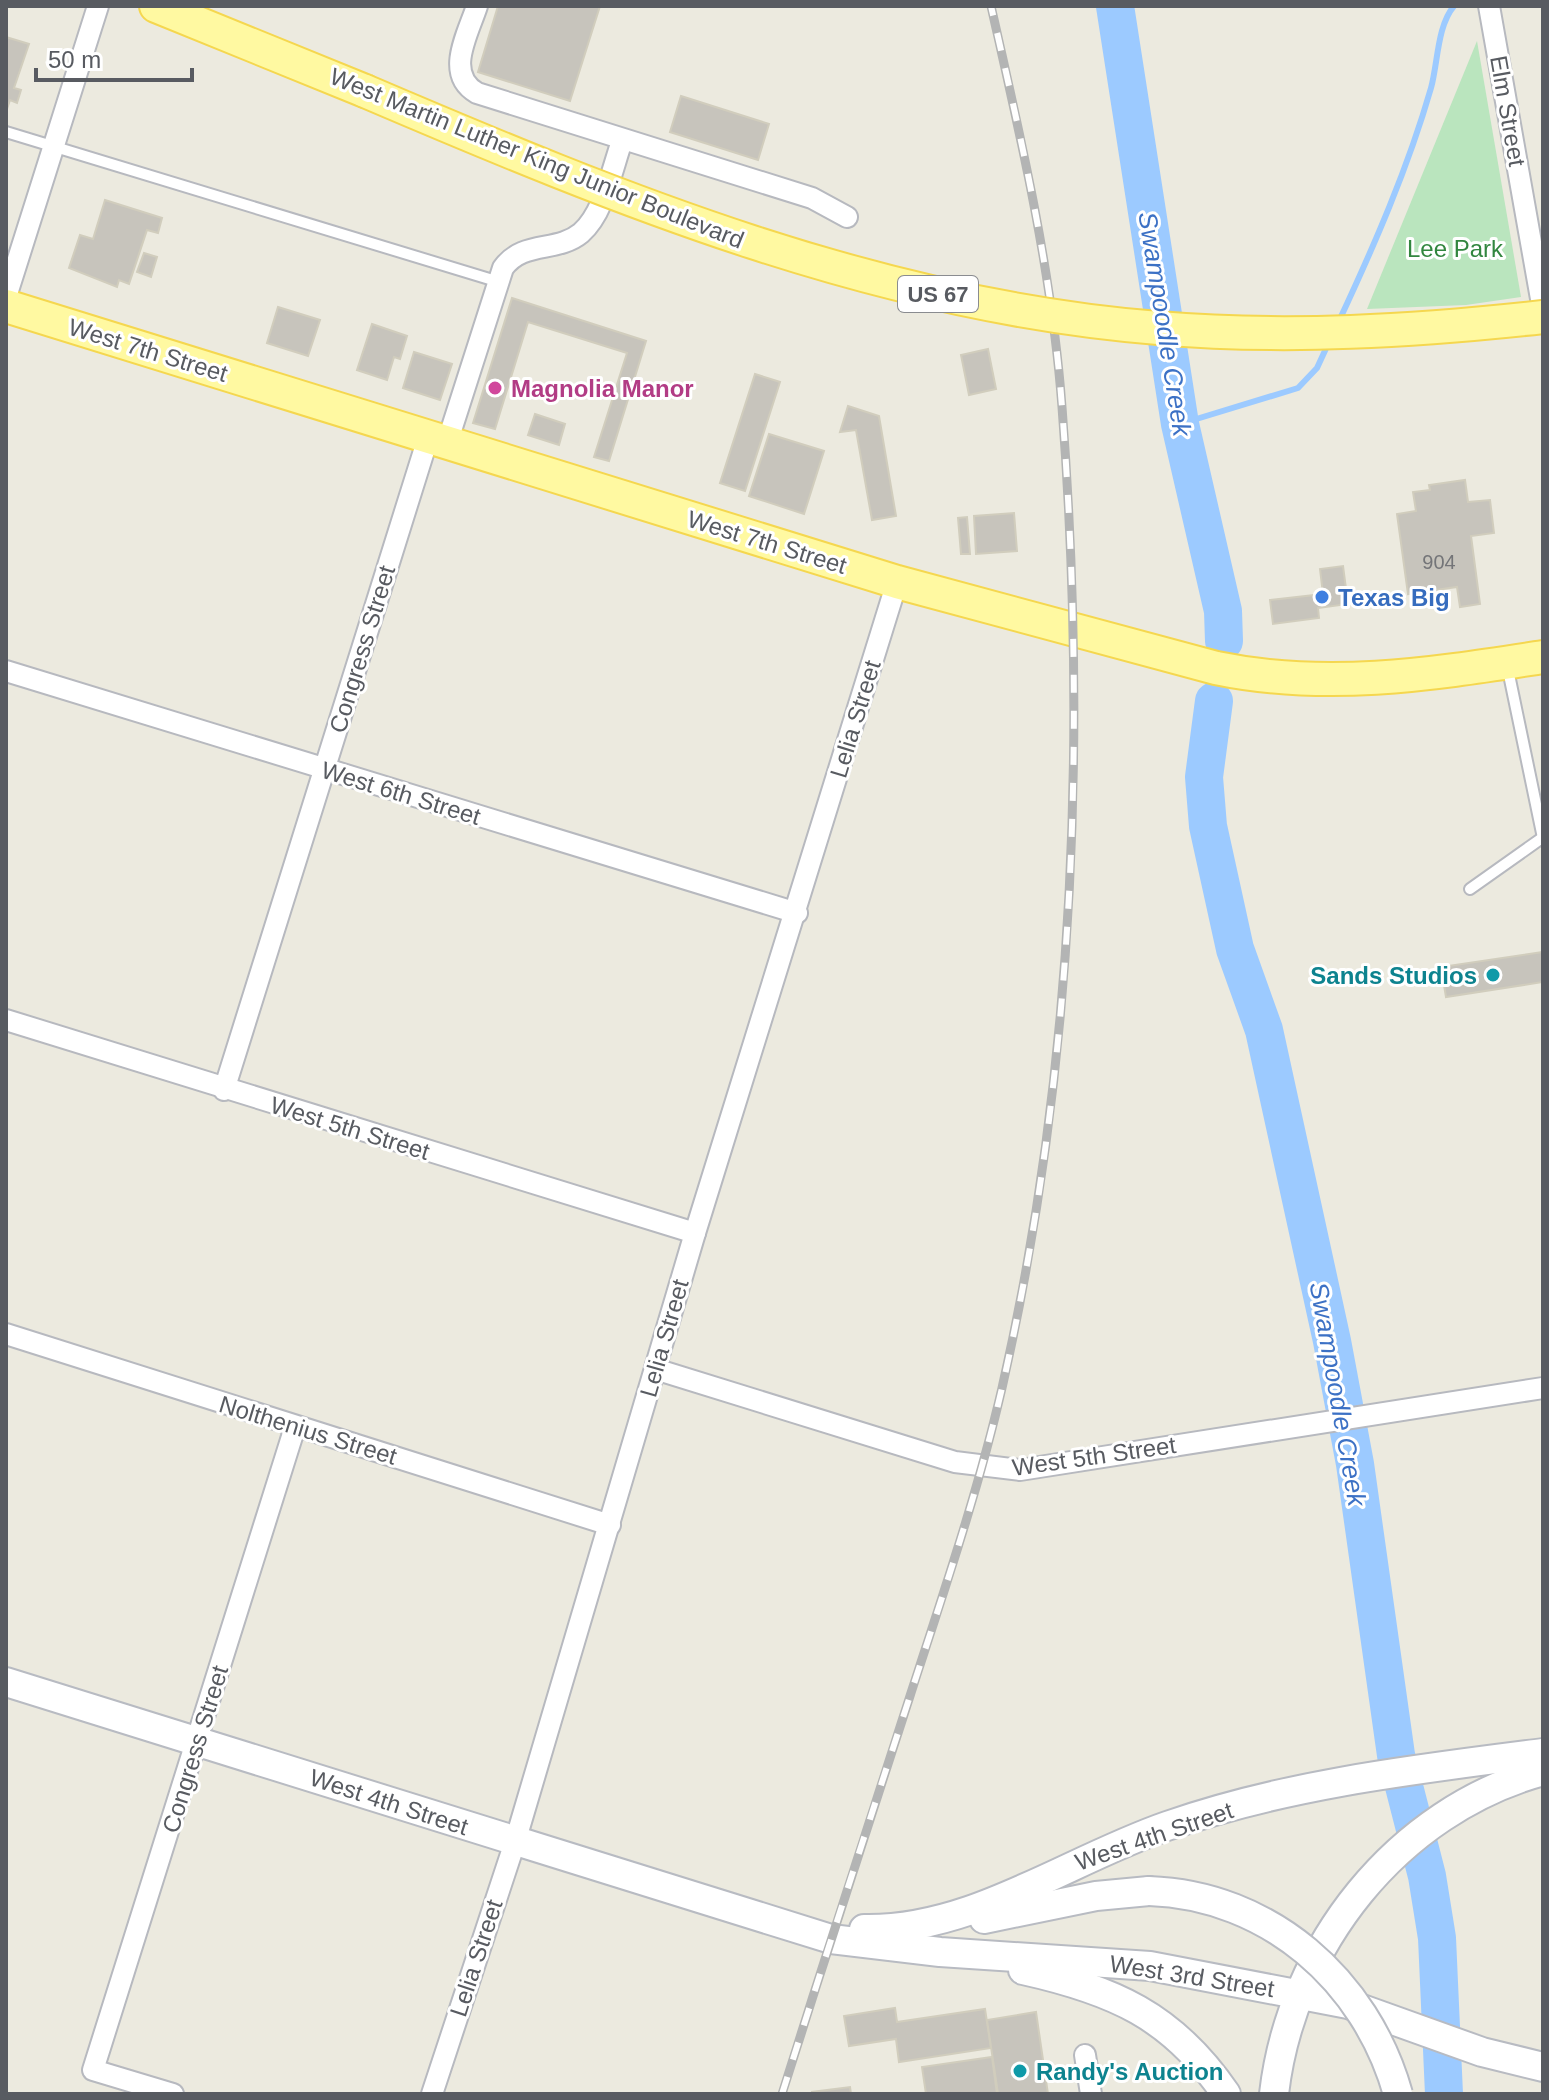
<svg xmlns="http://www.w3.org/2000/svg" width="1549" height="2100" font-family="Arial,sans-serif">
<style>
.green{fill:#bae5be}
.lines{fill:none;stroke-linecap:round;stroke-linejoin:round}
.stream{stroke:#9ccaff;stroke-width:6}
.river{stroke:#9ccaff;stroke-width:38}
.building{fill:#c7c4bc;stroke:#d1cdbd;stroke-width:2}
.lane-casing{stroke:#b7b9bf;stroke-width:14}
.street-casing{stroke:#b7b9bf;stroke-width:24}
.secondary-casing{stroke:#b8bbc2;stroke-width:32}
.primary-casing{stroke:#f5d74f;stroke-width:36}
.lane{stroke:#fff;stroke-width:10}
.street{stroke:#fff;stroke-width:20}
.secondary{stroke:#fff;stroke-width:28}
.primary{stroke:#fff9a1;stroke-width:32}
.rail-casing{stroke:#b3b4b4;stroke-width:9}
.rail{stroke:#fff;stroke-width:6;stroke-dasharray:18;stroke-linecap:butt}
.secondary-bridge-casing{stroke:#b8bbc2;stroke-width:32;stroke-linecap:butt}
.primary-bridge-casing{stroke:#f5d74f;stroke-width:36;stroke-linecap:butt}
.secondary-bridge{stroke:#fff;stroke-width:28}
.primary-bridge{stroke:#fff9a1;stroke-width:32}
.hotel-dot{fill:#d1479c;stroke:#fff;stroke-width:3}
.shop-dot{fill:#3f7fe0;stroke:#fff;stroke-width:3}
.culture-dot{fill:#0f9aa8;stroke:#fff;stroke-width:3}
.labels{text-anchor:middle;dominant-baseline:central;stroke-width:6;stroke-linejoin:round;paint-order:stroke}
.number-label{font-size:20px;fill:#747578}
.shield{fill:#fff;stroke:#8a8c90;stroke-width:2}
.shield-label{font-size:22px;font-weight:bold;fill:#585b61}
.street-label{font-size:24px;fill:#585b61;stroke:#fff}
.park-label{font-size:24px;fill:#32863f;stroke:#fff}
.hotel-label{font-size:24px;font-weight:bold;fill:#b23c85;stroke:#fff;text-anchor:start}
.shop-label{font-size:24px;font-weight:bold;fill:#366cbe;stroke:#fff;text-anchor:start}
.culture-label{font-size:24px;font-weight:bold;fill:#0d838f;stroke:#fff;text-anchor:end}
.water-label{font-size:26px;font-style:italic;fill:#3c71c5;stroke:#fff}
</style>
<rect width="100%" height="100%" fill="#eceadf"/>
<!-- green -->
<polygon class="green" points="1477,41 1521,297 1466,305 1367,309"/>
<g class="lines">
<!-- stream -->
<g class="stream">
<path d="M 1339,321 C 1374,246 1408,168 1431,88 C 1438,63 1437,26 1454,6"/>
<polyline points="1180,424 1298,388 1317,368 1329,342"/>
</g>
<!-- river -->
<g class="river">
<polyline points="1115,6 1180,424 1223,611 1224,641"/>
<polyline points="1214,701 1204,777 1208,826 1235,949 1264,1030 1332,1341 1355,1464 1396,1755 1427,1876 1437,1938 1444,2094"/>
</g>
</g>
<!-- building -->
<g class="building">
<polygon points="498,6 600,6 570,101 478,72"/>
<polygon points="6,37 29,44 14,88 21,90 17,103 10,100 6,112"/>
<polygon points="681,96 769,124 758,160 670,132"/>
<polygon points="105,200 162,218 158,233 147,230 129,284 119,280 117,287 69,268 80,235 93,239"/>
<polygon points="144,253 157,257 151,277 137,272"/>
<polygon points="512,298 646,341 609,461 594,457 627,353 528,322 495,429 473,423"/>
<polygon points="278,307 320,320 308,356 267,343"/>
<polygon points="372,324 407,336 400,359 394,357 387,380 357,370"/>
<polygon points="988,349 996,389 969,395 961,355"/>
<polygon points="414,352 452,364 440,400 403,388"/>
<polygon points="755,374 780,382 745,491 720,483"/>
<polygon points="848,406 879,416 896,516 872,520 856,430 840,432"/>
<polygon points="535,414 565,424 559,445 528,435"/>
<polygon points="769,434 824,451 804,514 749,496"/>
<polygon points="1465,480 1468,502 1490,500 1494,533 1471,536 1480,604 1460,607 1457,587 1408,594 1397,514 1416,511 1413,492 1430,490 1429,485"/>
<polygon points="1014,513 1017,551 976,554 974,516"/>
<polygon points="967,517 970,554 961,554 958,518"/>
<polygon points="1343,566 1348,604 1318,608 1319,618 1273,624 1270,600 1323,594 1320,569"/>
<polygon points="1543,952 1543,982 1446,997 1441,967"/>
<polygon points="895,2008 897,2022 985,2009 991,2048 899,2062 896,2039 849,2046 844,2016"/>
<polygon points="1036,2012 1048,2094 998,2094 987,2020"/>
<polygon points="992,2057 997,2094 926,2094 922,2067"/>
<polygon points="850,2087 851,2094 812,2094 812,2092"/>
</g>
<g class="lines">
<!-- lane casing -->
<g class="lane-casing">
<g id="lane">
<polyline points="6,132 496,281"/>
<polyline points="1507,665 1543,838"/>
<polyline points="1470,889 1542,838"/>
</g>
</g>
<!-- street casing -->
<g class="street-casing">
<g id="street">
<path d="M 477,6 C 468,34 444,74 477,93 L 812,198 L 847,217"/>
<polyline points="1489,6 1543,310"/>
<polyline points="6,297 98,6"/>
<path d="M 447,443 L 503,268 C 523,240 557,253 581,233 C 604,213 612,169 622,141"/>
<polyline points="6,671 797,913"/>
<polyline points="6,1020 695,1233"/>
<polyline points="224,1090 428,438"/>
<polyline points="6,1334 610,1525"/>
<polyline points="655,1369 955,1462 1020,1470 1543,1388"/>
<polyline points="1085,2055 1091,2094"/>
<polyline points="173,2094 93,2070 295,1427"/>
<polyline points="432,2094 515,1842 695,1233 897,582"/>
</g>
</g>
<!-- secondary casing -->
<g class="secondary-casing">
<g id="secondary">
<polyline points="6,1682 831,1939 940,1952 1150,1966 1348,2004 1482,2052 1543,2067"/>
<polyline points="984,1919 1096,1896 1149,1891"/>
<path d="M 864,1929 C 972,1931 1066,1861 1167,1826 C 1287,1784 1417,1769 1543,1753"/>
<path d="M 1023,1970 C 1113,1990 1172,2015 1226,2094"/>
<path d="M 1274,2094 C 1291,1946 1397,1811 1543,1771"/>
</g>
</g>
<!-- primary casing -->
<g class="primary-casing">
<g id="primary">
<polyline points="156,6 365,91"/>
<path d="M 6,306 L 897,582 L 1216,668 C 1327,691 1432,674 1543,657"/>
</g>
</g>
<!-- lane -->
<use href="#lane" class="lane"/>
<!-- street -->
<use href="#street" class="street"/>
<!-- secondary -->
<use href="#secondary" class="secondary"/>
<!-- primary -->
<use href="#primary" class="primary"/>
<!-- rail casing -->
<g class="rail-casing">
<path id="rail" d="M 782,2094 C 824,1961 867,1828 910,1696 C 943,1594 978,1492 1002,1388 C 1075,1067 1087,734 1062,407 C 1052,272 1021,138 991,6"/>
</g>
<!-- rail -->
<use href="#rail" class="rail"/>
<!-- secondary-bridge casing -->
<g class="secondary-bridge-casing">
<path id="secondary-bridge" d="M 1149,1891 C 1269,1895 1366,1980 1398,2094"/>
</g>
<!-- primary-bridge casing -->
<g class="primary-bridge-casing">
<path id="primary-bridge" d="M 365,91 C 620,200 879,306 1158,328 C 1287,339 1415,331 1543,317"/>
</g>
<!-- secondary-bridge -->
<use href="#secondary-bridge" class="secondary-bridge"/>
<!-- primary-bridge -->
<use href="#primary-bridge" class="primary-bridge"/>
</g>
<!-- markers -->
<circle class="hotel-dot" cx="495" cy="388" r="8"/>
<circle class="shop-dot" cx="1322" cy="597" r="8"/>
<g class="culture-dot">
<circle cx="1493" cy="975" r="8"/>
<circle cx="1020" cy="2071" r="8"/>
</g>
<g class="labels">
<!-- number labels -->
<g class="number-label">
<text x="1439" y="562">904</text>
</g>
<!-- shield labels -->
<rect class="shield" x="898" y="276" width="80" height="36" rx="6"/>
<g class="shield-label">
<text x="938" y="294">US 67</text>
</g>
<!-- street labels -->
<g class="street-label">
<text transform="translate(1508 111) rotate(80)">Elm Street</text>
<text transform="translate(537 158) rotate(22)">West Martin Luther King Junior Boulevard</text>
<text transform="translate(148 350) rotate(17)">West 7th Street</text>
<text transform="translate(767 542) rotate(17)">West 7th Street</text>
<text transform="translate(362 649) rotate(-73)">Congress Street</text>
<text transform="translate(855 719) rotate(-73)">Lelia Street</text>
<text transform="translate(401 793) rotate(17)">West 6th Street</text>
<text transform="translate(350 1128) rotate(17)">West 5th Street</text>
<text transform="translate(664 1338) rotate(-74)">Lelia Street</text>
<text transform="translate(308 1430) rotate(17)">Nolthenius Street</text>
<text transform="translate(1094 1456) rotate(-8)">West 5th Street</text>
<text transform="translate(195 1749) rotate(-73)">Congress Street</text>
<text transform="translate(389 1802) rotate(18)">West 4th Street</text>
<text transform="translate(1154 1836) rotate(-19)">West 4th Street</text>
<text transform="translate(476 1958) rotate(-72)">Lelia Street</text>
<text transform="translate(1192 1976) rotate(9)">West 3rd Street</text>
</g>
<!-- park labels -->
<g class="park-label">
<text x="1455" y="248">Lee Park</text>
</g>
<!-- hotel labels -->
<g class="hotel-label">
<text x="511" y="388">Magnolia Manor</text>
</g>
<!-- shop labels -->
<g class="shop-label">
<text x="1338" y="597">Texas Big</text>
</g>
<!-- culture labels -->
<g class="culture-label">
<text x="1477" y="975">Sands Studios</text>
<text x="1036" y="2071" text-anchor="start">Randy's Auction</text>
</g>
<!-- water labels -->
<g class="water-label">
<text transform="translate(1165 324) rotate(81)">Swampoodle Creek</text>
<text transform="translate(1338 1394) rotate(80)">Swampoodle Creek</text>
</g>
</g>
<!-- border -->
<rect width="1549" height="2100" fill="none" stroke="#585b61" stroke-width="16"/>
<!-- scale -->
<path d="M36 68v12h156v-12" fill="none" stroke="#585b61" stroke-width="4"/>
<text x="48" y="68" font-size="24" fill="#585b61" stroke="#ffffff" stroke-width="6" paint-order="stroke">50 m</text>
</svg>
